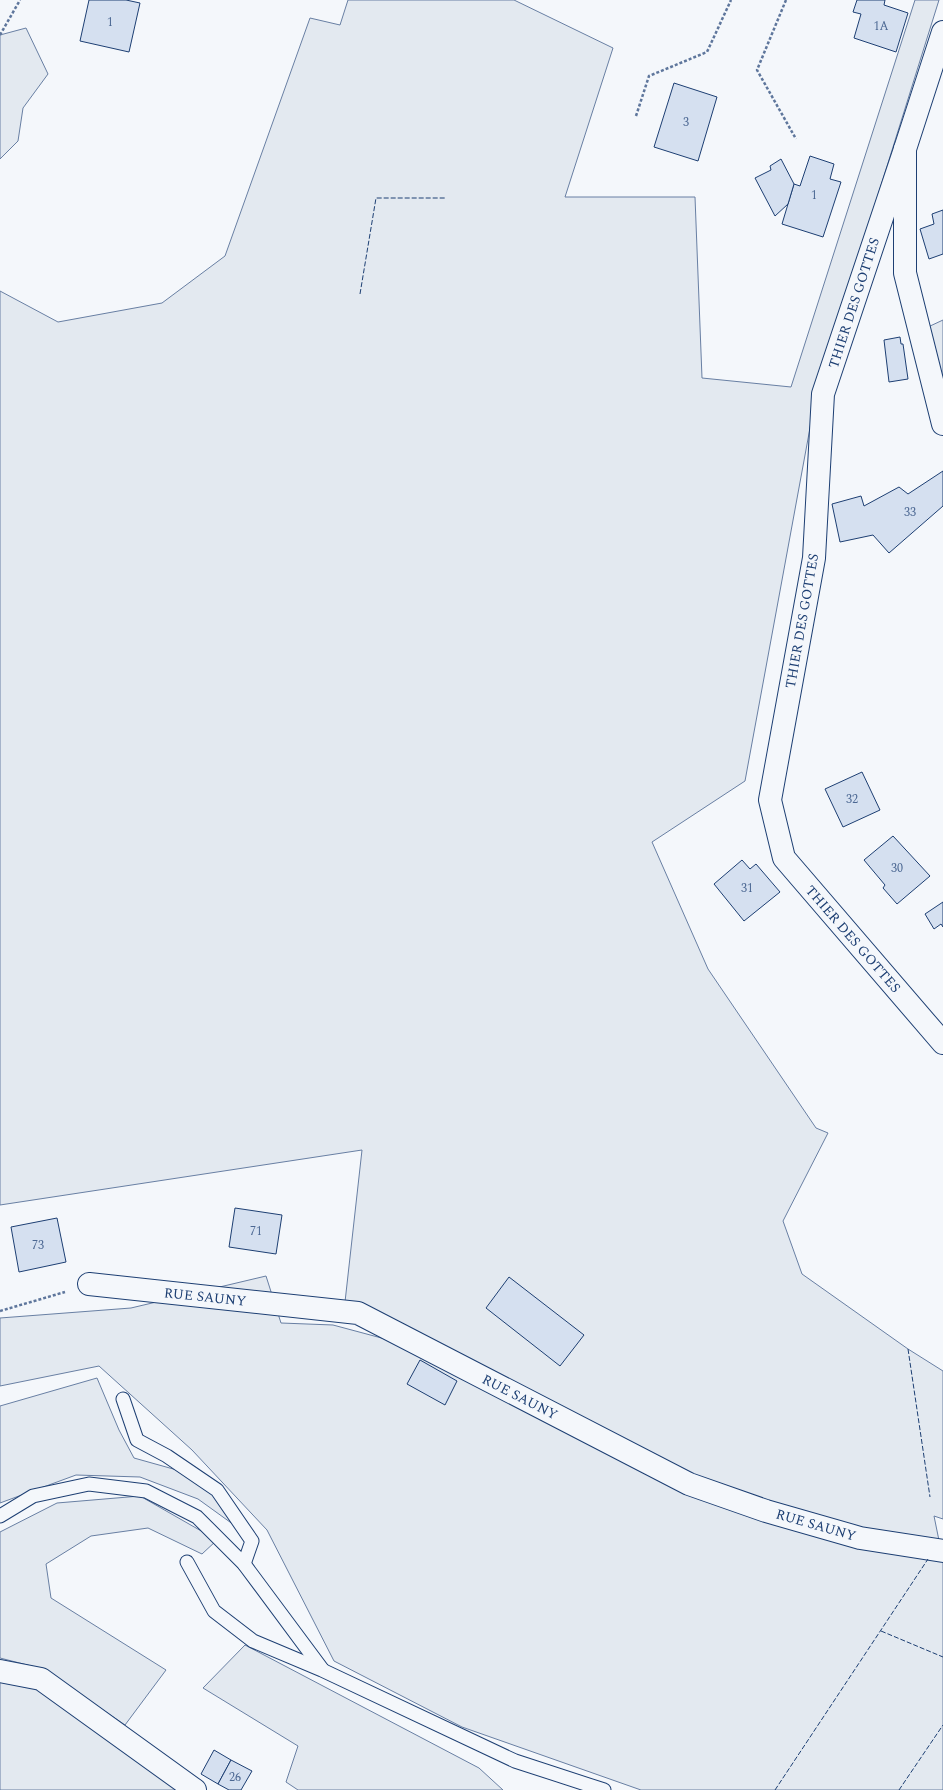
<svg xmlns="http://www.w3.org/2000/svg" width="943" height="1790" font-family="Spectral,serif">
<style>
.green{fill:#e3e9f0;stroke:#687fa3}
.building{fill:#d5e0f0;stroke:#1d3f73}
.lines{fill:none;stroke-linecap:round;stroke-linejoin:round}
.service-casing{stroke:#1d3f73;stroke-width:15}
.minor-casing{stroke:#1d3f73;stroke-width:24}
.tertiary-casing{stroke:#1d3f73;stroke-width:24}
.path{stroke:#5e769c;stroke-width:2.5;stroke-dasharray:3 2;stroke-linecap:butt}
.service{stroke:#f4f7fb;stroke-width:13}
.minor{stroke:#f4f7fb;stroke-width:22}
.tertiary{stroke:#f4f7fb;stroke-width:22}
.fence{stroke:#1d3f73;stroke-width:1;stroke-dasharray:5 2;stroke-linecap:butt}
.labels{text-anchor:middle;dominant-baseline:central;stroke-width:3;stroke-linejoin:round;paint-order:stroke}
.number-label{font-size:12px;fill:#4b6792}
.street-label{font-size:14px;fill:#1d3f73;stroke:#f4f7fb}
</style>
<rect width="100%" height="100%" fill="#f4f7fb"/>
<!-- green -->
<g class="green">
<polygon points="348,0 514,0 613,48 565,197 695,197 702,378 791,387 915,0 939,0 817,390 745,781 652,842 708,969 816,1128 828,1133 783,1221 802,1274 908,1349 943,1371 943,1519 934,1516 943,1560 943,1790 641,1790 462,1727 334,1661 267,1530 192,1450 99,1366 0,1386 0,1318 131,1308 266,1276 281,1323 333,1325 389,1340 345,1302 362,1150 0,1205 0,291 58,322 162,303 225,256 310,18 340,25"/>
<polygon points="26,28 48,74 23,108 18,141 0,159 0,35"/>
<polygon points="943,320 943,379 928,327"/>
<polygon points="97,1378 119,1430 134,1458 184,1472 216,1497 241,1530 198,1499 140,1477 76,1475 0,1503 0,1406"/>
<polygon points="140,1496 217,1540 202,1554 148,1528 91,1536 46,1564 51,1598 166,1670 125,1725 43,1669 0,1658 0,1532 57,1503"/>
<polygon points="245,1645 479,1768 503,1790 298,1790 286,1782 298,1746 203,1688"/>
<polygon points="0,1679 33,1685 179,1790 0,1790"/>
</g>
<!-- building -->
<g class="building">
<polygon points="89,0 126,0 140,3 129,52 80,41"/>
<polygon points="857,0 885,0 884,5 908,13 896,52 854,38 861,14 853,12"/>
<polygon points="674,83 717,97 698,161 654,147"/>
<polygon points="810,156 834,164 830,179 841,182 823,237 782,224 794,184 800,186"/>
<polygon points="781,159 794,184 788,204 775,216 755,178 771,170 770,166"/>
<polygon points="943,210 943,254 929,259 920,229 934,224 932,214"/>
<polygon points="900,337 901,344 903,344 908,379 889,382 884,340"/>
<polygon points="943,471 943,506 889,553 873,535 840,542 832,504 861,496 864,506 899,487 908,494"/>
<polygon points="862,772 880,810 843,827 825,789"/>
<polygon points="893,836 930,876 897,904 883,888 885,885 864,860"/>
<polygon points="742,860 750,869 756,864 780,892 744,921 714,884"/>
<polygon points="943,902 943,927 941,924 934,929 925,914"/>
<polygon points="235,1208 282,1215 276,1254 229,1247"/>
<polygon points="57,1218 66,1262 19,1272 11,1227"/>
<polygon points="509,1277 584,1335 560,1366 486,1308"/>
<polygon points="420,1360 457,1381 445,1405 407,1384"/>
<polygon points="214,1750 231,1760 218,1784 201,1774"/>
<polygon points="231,1760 252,1771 241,1790 229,1790 218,1784"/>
</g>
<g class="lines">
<!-- service casing -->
<g class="service-casing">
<g id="service">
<polyline points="123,1399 137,1440 167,1456 217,1490 252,1541 244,1564"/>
<polyline points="0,1516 33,1496 89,1484 146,1491 197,1517 244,1564 322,1669"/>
<polyline points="187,1562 214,1611 253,1641 322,1670 515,1761 604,1790"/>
</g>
</g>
<!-- minor casing -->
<g class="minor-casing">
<g id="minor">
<polyline points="943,32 905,149 905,273 943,424"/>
<polyline points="905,149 823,394 814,558 770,800 784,858 943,1043"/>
<polyline points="89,1284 358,1313 689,1484 766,1511 860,1538 943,1551"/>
</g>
</g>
<!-- tertiary casing -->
<g class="tertiary-casing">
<polyline id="tertiary" points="0,1671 41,1679 195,1790"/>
</g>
<!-- path -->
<g class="path">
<polyline points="786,0 757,70 796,139"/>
<polyline points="0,35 20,0"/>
<polyline points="636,116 649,76 707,52 731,0"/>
<polyline points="0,1311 65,1292"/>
</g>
<!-- service -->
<use href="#service" class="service"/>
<!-- minor -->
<use href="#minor" class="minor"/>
<!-- tertiary -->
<use href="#tertiary" class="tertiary"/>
<!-- fence -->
<g class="fence">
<polyline points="360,294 376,198 446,198"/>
<polyline points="908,1349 930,1497"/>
<polyline points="881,1631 943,1657"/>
<polyline points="775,1790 928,1559"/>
<polyline points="899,1790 943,1725"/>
</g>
</g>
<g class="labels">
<!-- number labels -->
<g class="number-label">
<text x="110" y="22">1</text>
<text x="881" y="26">1A</text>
<text x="686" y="122">3</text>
<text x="814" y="195">1</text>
<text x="910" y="512">33</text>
<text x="852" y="799">32</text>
<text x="897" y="868">30</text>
<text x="747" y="888">31</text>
<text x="256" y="1231">71</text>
<text x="38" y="1245">73</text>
<text x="235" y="1777">26</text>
</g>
<!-- street labels -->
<g class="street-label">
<text transform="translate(854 303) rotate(-72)">THIER DES GOTTES</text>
<text transform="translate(802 621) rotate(-80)">THIER DES GOTTES</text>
<text transform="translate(853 939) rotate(49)">THIER DES GOTTES</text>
<text transform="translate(205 1297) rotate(6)">RUE SAUNY</text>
<text transform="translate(520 1397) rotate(27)">RUE SAUNY</text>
<text transform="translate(816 1525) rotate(16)">RUE SAUNY</text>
</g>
</g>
</svg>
